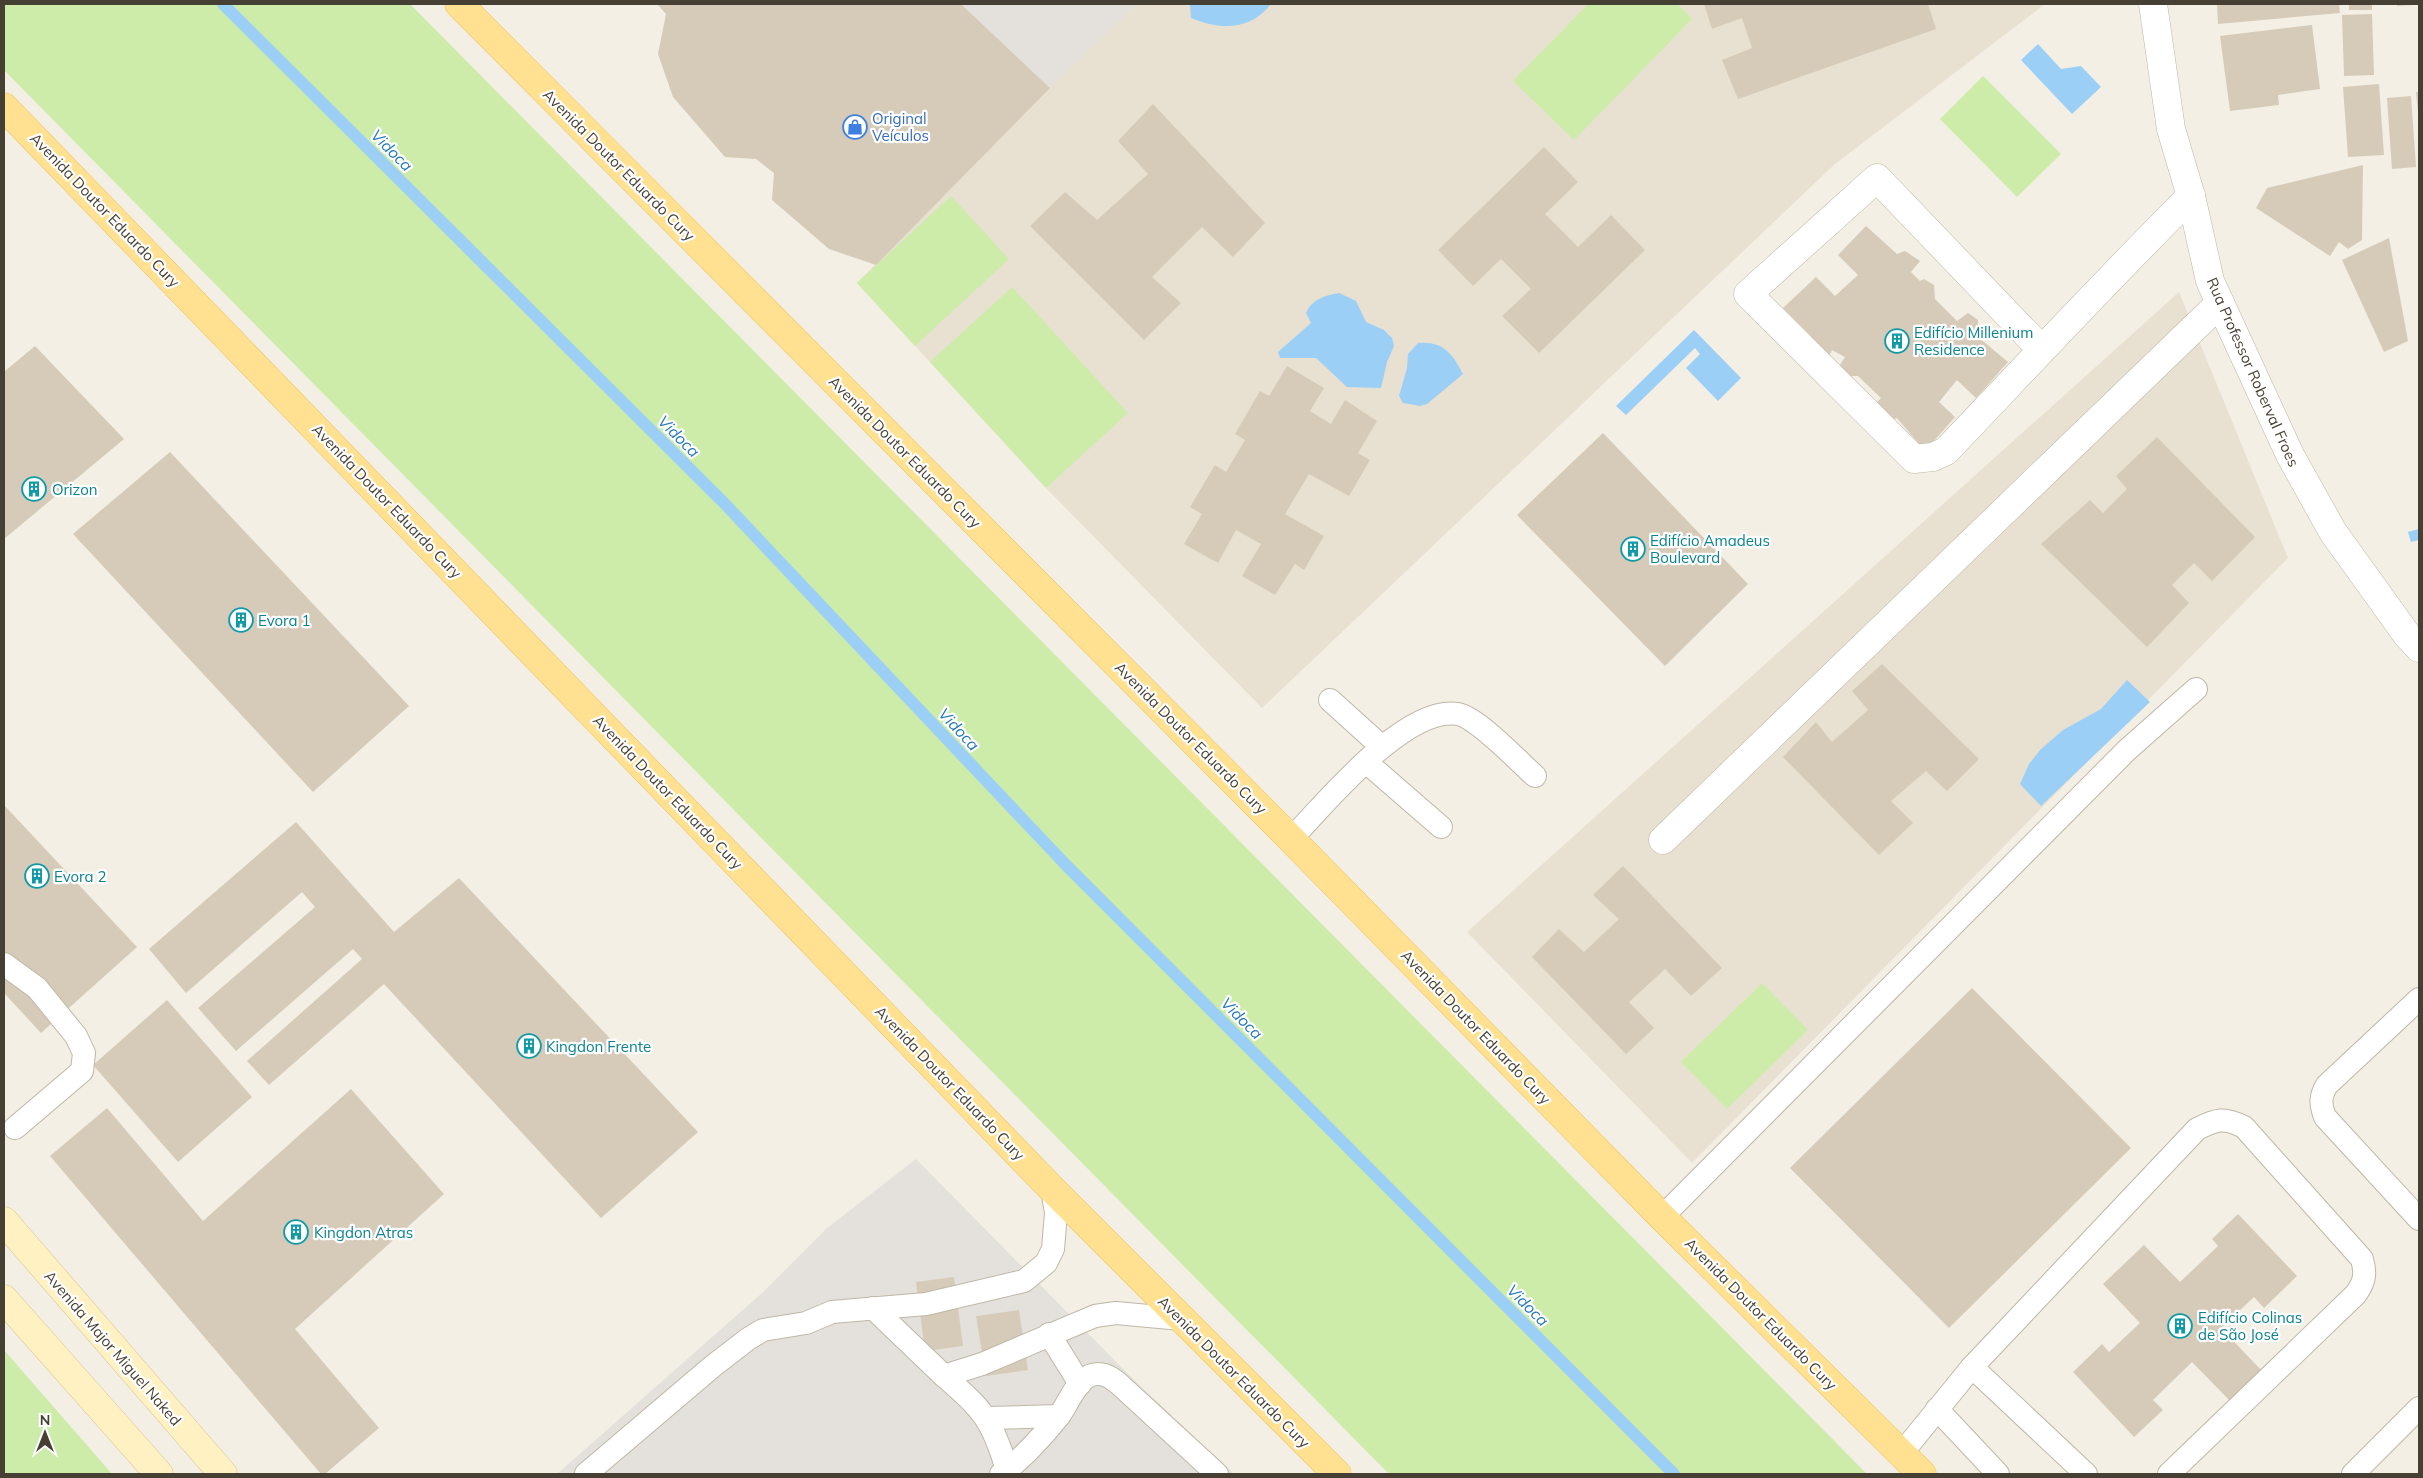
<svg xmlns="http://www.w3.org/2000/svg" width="2423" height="1478" font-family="Mulish,sans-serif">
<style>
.residential{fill:#e8e1d1}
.green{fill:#cdeba9}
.parking{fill:#e4e1dd}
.water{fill:#9bcff6}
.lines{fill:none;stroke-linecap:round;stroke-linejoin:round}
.stream{stroke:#9bcff6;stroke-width:12}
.building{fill:#d6cbb8}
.lane-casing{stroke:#bfb7a6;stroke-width:24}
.street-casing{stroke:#bfb7a6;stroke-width:29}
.secondary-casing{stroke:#d7c590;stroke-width:29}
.primary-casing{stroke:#ecc259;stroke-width:29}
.lane{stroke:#fff;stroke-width:22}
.street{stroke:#fff;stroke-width:28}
.secondary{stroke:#fff1c2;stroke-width:28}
.primary{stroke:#ffe191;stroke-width:28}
.labels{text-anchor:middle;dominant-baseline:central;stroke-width:4.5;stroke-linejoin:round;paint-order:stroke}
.shop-label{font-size:15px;fill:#366cbe;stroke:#fff;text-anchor:start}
.street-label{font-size:15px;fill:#463f33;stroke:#fff}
.culture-label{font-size:15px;fill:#0d838f;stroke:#fff;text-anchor:start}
.water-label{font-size:16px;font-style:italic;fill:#2579ba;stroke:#fff}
</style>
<rect width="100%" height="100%" fill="#f3efe4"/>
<!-- residential -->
<g class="residential">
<polygon points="1137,4 2045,4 1835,164 1262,708 1046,488 857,283 1049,88"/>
<polygon points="2179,292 2288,558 1692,1163 1467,932"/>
</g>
<!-- green -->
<g class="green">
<polygon points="4,4 410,4 1867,1474 1389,1474 4,70"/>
<polygon points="1588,4 1677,4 1692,19 1574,140 1513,81"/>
<polygon points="1983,76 2061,154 2017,197 1940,119"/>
<polygon points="951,196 1009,259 915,346 857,283"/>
<polygon points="1012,287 1128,413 1046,488 930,362"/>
<polygon points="1762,983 1808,1030 1727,1109 1681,1062"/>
<polygon points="4,1350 112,1474 4,1474"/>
</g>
<!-- parking -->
<g class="parking">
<polygon points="961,4 1137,4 1050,88"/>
<polygon points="916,1159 1133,1379 1234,1474 557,1474 762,1293 826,1229"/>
</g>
<!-- water -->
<g class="water">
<path d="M 1190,4 L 1271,4 C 1250,31 1220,30 1191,18 Z"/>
<polygon points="2038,44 2061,69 2081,66 2101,87 2072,114 2021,60"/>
<path d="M 1339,293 L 1356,301 L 1366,322 L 1384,330 L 1392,338 L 1394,346 L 1387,362 L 1381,388 L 1347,387 L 1316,358 L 1280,358 L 1278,352 L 1311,323 L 1306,313 C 1311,300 1325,295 1339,293 Z"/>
<polygon points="1694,330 1741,378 1718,401 1686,368 1700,354 1695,348 1626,415 1616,406"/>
<path d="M 1418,343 C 1443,341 1452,353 1463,374 L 1427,404 L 1420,406 L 1403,403 L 1399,396 L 1407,368 L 1408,354 Z"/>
<polygon points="2419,529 2419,540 2411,542 2408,532"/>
<polygon points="2127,680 2150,702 2041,806 2020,784 2029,764 2041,749 2063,730 2101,709"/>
</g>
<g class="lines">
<!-- stream -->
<polyline class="stream" points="223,4 725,504 1065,864 1674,1474"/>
</g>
<!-- building -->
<g class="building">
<polygon points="657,4 961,4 1050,88 876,265 829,249 772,200 774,173 756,159 725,157 673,97 658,54 666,14"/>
<polygon points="1704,4 1928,4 1936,29 1738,99 1722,60 1752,48 1742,18 1712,29"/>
<polygon points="2217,4 2339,4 2340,13 2218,24"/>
<rect x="2349" y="4" width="23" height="6"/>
<polygon points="2397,4 2413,4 2413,5 2397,6"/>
<polygon points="2372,14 2374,75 2344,76 2342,15"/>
<polygon points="2312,25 2320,89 2278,95 2279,105 2230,111 2220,36"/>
<polygon points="2379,84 2384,155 2348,157 2343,87"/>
<polygon points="2416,92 2419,92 2419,112 2418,112"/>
<polygon points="2411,96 2416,167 2392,169 2387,98"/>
<polygon points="1153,104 1265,223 1233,257 1202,227 1152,277 1181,303 1144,340 1030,226 1065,192 1097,220 1148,174 1118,141"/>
<polygon points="1544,147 1578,182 1545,214 1578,247 1611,215 1645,250 1539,353 1502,316 1531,289 1501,259 1473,286 1438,250"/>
<polygon points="2363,165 2362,240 2348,249 2339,242 2330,256 2256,208 2267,188"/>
<polygon points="1866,226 1897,254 1905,251 1920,261 1911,272 1920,281 1924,279 1934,285 1935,299 1957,321 1968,313 1978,320 1978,337 2008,362 1976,398 1957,380 1939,402 1955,417 1925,451 1897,418 1884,423 1868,411 1881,398 1858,376 1847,376 1838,368 1845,357 1832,350 1828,358 1810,346 1811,336 1783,308 1816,277 1835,296 1858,275 1838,255"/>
<polygon points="2389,238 2408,341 2384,352 2342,260"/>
<polygon points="35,346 124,439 4,539 4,372"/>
<polygon points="1287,366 1324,388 1310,411 1331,424 1345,400 1377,421 1358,453 1370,460 1349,496 1309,474 1285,514 1324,536 1304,570 1295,564 1275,595 1242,576 1261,544 1236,530 1218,563 1184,544 1202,514 1190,507 1215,465 1226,472 1245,440 1235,434 1260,391 1269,396"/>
<polygon points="1603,433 1748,584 1665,666 1517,515"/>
<polygon points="2157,437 2255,537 2212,581 2194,563 2172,585 2189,603 2147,647 2041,544 2090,500 2103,513 2127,489 2116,476"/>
<polygon points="170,452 409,706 313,792 73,534"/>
<polygon points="1882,664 1979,759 1947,791 1926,771 1891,801 1913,823 1879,855 1783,757 1816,722 1832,742 1868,710 1852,691"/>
<polygon points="4,805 137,947 41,1033 4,993"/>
<polygon points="296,822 394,932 459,878 698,1132 601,1218 384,984 269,1085 247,1061 362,959 353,949 236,1051 198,1008 315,907 302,892 186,993 149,949"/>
<polygon points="1623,866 1722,968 1691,996 1665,969 1629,1002 1654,1028 1626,1054 1532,957 1559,929 1584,952 1619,919 1593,895"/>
<polygon points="1972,988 2131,1148 1949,1328 1790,1168"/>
<polygon points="167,1000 252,1097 178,1162 93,1065"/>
<polygon points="351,1089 444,1194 295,1329 379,1428 325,1474 321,1474 50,1156 107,1108 203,1221"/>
<polygon points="2238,1214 2297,1276 2264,1308 2254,1297 2221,1328 2261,1370 2230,1401 2192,1362 2153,1400 2163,1410 2134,1437 2073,1372 2102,1344 2109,1352 2140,1323 2103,1284 2144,1245 2180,1282 2218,1246 2212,1239"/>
<polygon points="954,1277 963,1346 925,1351 916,1282"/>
<polygon points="1019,1310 1028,1370 986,1376 976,1316"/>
</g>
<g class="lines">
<!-- lane casing -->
<g class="lane-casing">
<g id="lane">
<polyline points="1330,700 1382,747"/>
<polyline points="1366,762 1441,827"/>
<path d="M 1291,839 C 1325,804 1405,705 1458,714 C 1478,718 1518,761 1535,776"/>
<polyline points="4,964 37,988 76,1036 84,1053 82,1071 15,1128"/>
<path d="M 2419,999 L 2327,1085 C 2320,1096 2320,1104 2325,1117 L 2419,1219"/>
<polyline points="1662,1217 2127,750 2196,689"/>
<polyline points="873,1308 944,1376"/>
<polyline points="1049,1334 1080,1384"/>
<polyline points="1972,1367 2086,1474"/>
<polyline points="1937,1409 1998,1474"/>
<polyline points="988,1418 1059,1416"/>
<path d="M 1902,1453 L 1972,1367 L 2197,1129 C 2217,1119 2224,1117 2244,1127 L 2362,1259 C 2366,1274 2365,1281 2356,1294 L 2169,1474"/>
<path d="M 1007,1470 C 992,1419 983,1410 944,1376 L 982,1364 L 1095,1316 L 1116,1313 L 1181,1319"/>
<polyline points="586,1474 713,1366 748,1339 763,1330 806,1323 832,1312 926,1304 1024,1281 1046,1263 1053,1249 1056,1213 1052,1189"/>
<path d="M 1001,1474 C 1020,1461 1044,1435 1059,1416 C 1068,1404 1075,1383 1089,1376 C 1101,1371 1109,1376 1118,1383 L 1217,1474"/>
<polyline points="2353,1474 2419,1408"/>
</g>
</g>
<!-- street casing -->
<g class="street-casing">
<g id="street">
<polyline points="2153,4 2171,129 2191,196 2210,281 2290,455 2333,532 2407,635 2419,648"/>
<path d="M 2042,350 L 1877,178 L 1748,294 L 1914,459 L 1933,457 L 1946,451 C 2027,366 2107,280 2191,196"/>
<polyline points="1663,840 2220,303"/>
</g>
</g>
<!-- secondary casing -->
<g class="secondary-casing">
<g id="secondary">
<polyline points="4,1221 223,1474"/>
<polyline points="4,1299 159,1474"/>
</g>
</g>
<!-- primary casing -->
<g class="primary-casing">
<g id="primary">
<polyline points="459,4 1291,839 1662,1217 1922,1474"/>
<polyline points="4,107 1052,1189 1337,1474"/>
</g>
</g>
<!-- lane -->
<use href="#lane" class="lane"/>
<!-- street -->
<use href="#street" class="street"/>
<!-- secondary -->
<use href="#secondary" class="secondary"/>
<!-- primary -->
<use href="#primary" class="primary"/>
</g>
<!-- icons -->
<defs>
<g id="shop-ring" transform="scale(1.25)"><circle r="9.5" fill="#fff" stroke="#3f7fe0" stroke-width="1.5"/><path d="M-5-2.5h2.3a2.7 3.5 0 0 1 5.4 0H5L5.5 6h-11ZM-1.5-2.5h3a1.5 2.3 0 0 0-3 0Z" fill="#3f7fe0"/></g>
<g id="building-ring" transform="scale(1.25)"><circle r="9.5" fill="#fff" stroke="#0f9aa8" stroke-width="1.5"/><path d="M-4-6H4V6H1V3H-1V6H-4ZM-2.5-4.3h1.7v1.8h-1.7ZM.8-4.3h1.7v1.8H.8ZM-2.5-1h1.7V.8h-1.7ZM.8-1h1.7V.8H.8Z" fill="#0f9aa8"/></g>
</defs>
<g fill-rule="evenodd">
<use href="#shop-ring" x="855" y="127"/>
<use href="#building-ring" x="1897" y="341"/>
<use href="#building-ring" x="34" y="489"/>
<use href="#building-ring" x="1633" y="549"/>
<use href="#building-ring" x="241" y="620"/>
<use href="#building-ring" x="37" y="876"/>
<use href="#building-ring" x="529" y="1046"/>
<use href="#building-ring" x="296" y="1232"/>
<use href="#building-ring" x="2180" y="1326"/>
</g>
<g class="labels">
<!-- shop labels -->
<g class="shop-label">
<text x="872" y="118">Original<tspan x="872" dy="17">Veículos</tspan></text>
</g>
<!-- street labels -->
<g class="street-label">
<text transform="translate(619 165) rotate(45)">Avenida Doutor Eduardo Cury</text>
<text transform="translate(105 210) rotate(46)">Avenida Doutor Eduardo Cury</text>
<text transform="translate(2253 372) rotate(66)">Rua Professor Roberval Froes</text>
<text transform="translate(905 452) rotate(45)">Avenida Doutor Eduardo Cury</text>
<text transform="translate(387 501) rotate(46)">Avenida Doutor Eduardo Cury</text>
<text transform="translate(1191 738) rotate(45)">Avenida Doutor Eduardo Cury</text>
<text transform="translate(668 792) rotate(46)">Avenida Doutor Eduardo Cury</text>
<text transform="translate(1476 1027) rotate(46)">Avenida Doutor Eduardo Cury</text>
<text transform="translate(950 1083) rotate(46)">Avenida Doutor Eduardo Cury</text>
<text transform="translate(1761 1314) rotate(45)">Avenida Doutor Eduardo Cury</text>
<text transform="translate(113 1348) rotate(49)">Avenida Major Miguel Naked</text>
<text transform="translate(1234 1372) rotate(45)">Avenida Doutor Eduardo Cury</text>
</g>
<!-- culture labels -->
<g class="culture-label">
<text x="1914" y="332">Edifício Millenium<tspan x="1914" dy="17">Residence</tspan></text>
<text x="52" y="489">Orizon</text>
<text x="1650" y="540">Edifício Amadeus<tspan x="1650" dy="17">Boulevard</tspan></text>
<text x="258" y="620">Evora 1</text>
<text x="54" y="876">Evora 2</text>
<text x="546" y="1046">Kingdon Frente</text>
<text x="314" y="1232">Kingdon Atras</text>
<text x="2198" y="1317">Edifício Colinas<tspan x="2198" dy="17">de São José</tspan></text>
</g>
<!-- water labels -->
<g class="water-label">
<text transform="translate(392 150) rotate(45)">Vidoca</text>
<text transform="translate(679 436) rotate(45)">Vidoca</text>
<text transform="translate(959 729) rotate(47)">Vidoca</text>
<text transform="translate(1242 1018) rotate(45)">Vidoca</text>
<text transform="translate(1528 1305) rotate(45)">Vidoca</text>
</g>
</g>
<!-- border -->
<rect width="2423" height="1478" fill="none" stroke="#463f33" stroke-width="10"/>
<!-- north arrow -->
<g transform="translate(45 1433)" stroke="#ffffff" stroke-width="4" paint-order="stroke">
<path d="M0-4L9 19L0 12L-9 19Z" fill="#463f33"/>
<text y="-8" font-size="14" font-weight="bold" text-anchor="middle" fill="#463f33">N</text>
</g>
</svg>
